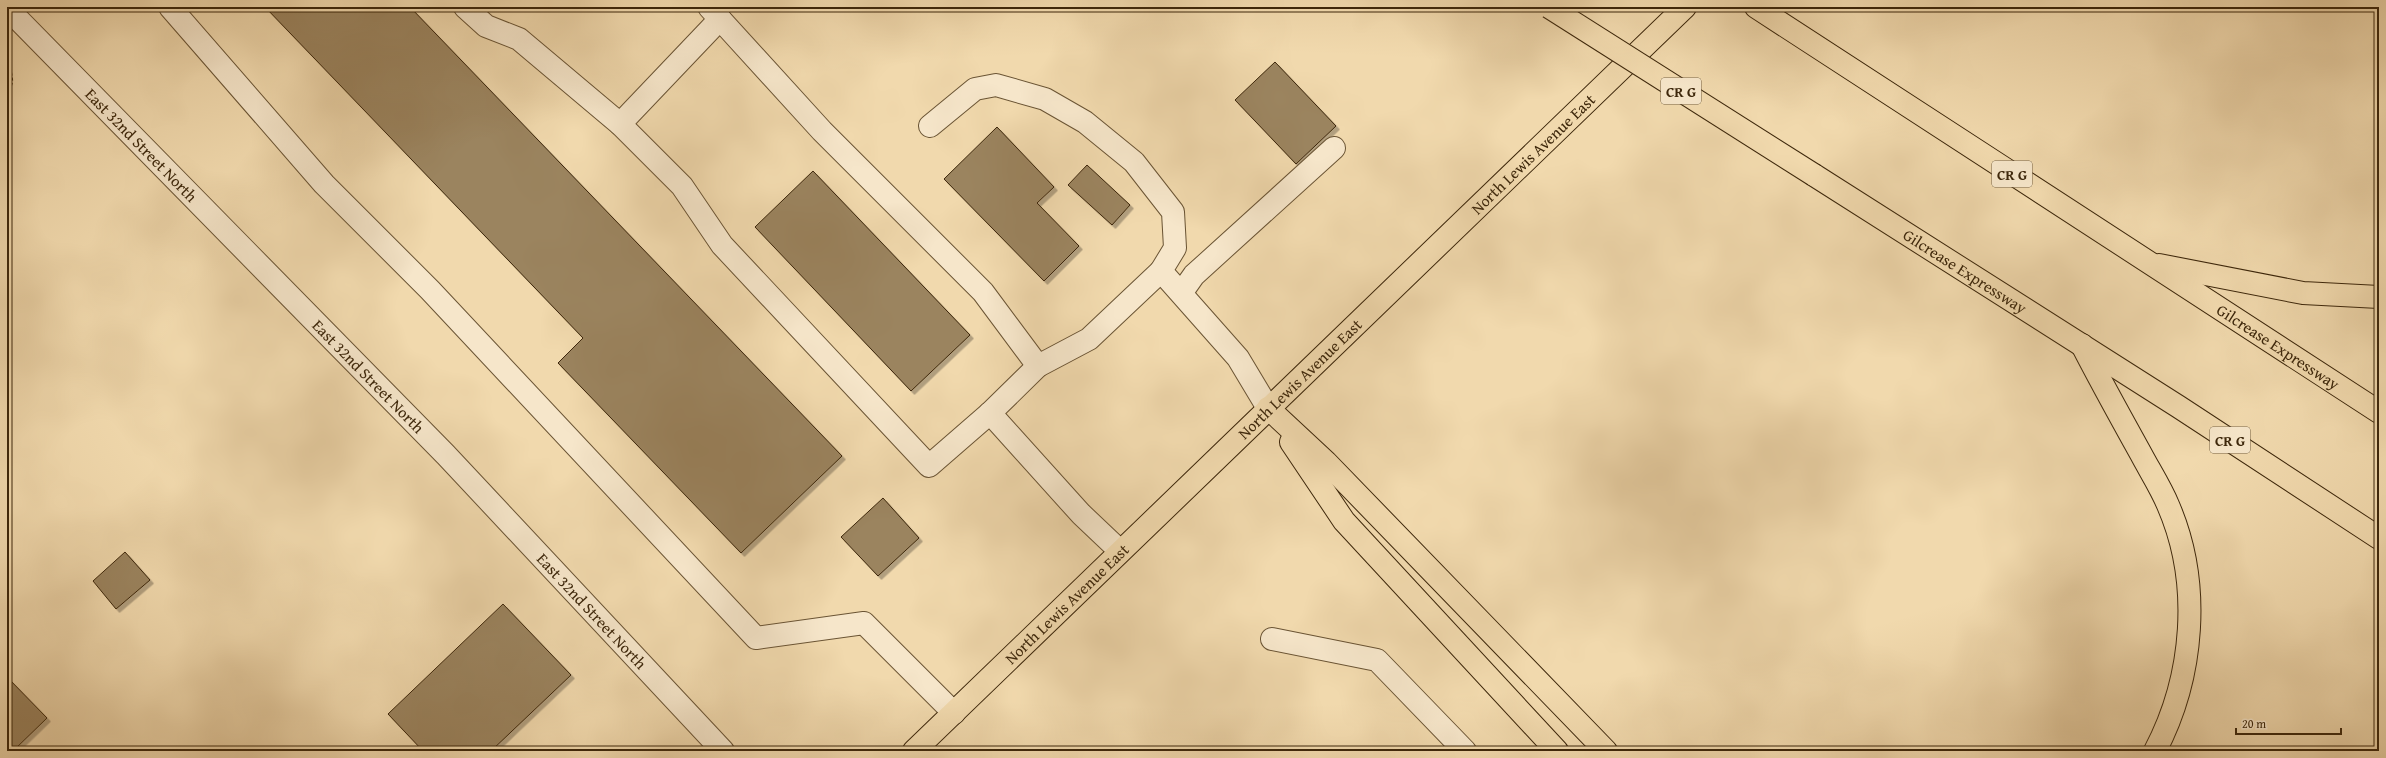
<svg xmlns="http://www.w3.org/2000/svg" width="2386" height="758" font-family="'Gentium Book Plus',serif">
<style>
.building{fill:#9b845f;stroke:#3d270b;filter:url(#shadow)}
.lines{fill:none;stroke-linecap:round;stroke-linejoin:round}
.minor-casing{stroke:#6a5434;stroke-width:24}
.major-casing{stroke:#3d270b;stroke-width:24}
.highway-casing{stroke:#3d270b;stroke-width:24}
.path{stroke:#3d270b;stroke-width:2.5;stroke-dasharray:3 2;stroke-linecap:butt}
.minor{stroke:#f6e6ca;stroke-width:22}
.major{stroke:#f1d9ad;stroke-width:22}
.highway{stroke:#f1d9ad;stroke-width:22}
.highway-bridge-casing{stroke:#3d270b;stroke-width:24;stroke-linecap:butt}
.highway-bridge{stroke:#f1d9ad;stroke-width:22}
.labels{text-anchor:middle;dominant-baseline:central;stroke-width:3;stroke-linejoin:round;paint-order:stroke}
.shield{fill:#f6e6ca;stroke:#746044;stroke-width:1}
.shield-label{font-size:15px;font-weight:bold;fill:#3d270b}
.street-label{font-size:16px;fill:#3d270b;stroke:#f6e6ca}
</style>
<defs>
<filter id="shadow"><feDropShadow dx="3.5" dy="3.5" stdDeviation="0" flood-color="#0004"/></filter>
</defs>
<rect width="100%" height="100%" fill="#f1d9ad"/>
<filter id="stains"><feTurbulence type="fractalNoise" baseFrequency=".005" numOctaves="4"/><feColorMatrix values="0 0 0 0 .2 0 0 0 0 .09 0 0 0 0 .02 0 0 0 .5 -.17"/></filter>
<radialGradient id="worn" r=".72"><stop offset=".6" stop-color="#630" stop-opacity="0"/><stop offset="1" stop-color="#630" stop-opacity=".3"/></radialGradient>
<!-- building -->
<g class="building">
<polygon points="265,7 410,7 842,456 741,553 558,363 583,338"/>
<polygon points="1275,62 1336,126 1296,164 1235,100"/>
<polygon points="997,127 1054,187 1037,203 1079,246 1044,281 944,179"/>
<polygon points="1087,165 1130,205 1112,225 1068,185"/>
<polygon points="813,171 970,335 911,391 755,227"/>
<polygon points="883,498 919,538 878,576 841,537"/>
<polygon points="125,552 150,580 116,609 93,581"/>
<polygon points="503,604 571,675 491,751 423,751 388,714"/>
<polygon points="7,677 47,718 13,751 7,751"/>
</g>
<g class="lines">
<!-- minor casing -->
<g class="minor-casing">
<g id="minor">
<polyline points="170,7 324,184 430,290 756,638 864,623 954,713"/>
<polyline points="465,7 486,26 519,39 620,124 682,186 722,245 929,466 990,413 1038,366 1089,339 1161,271"/>
<polyline points="709,7 822,131 983,292 1038,366"/>
<path id="s1" d="M 7,8 L 446,455 L 723,751"/>
<polyline points="620,124 720,19"/>
<polyline points="930,126 975,89 996,85 1045,99 1085,122 1134,162 1173,212 1175,248 1161,271 1238,358 1268,408"/>
<polyline points="1182,292 1194,275 1334,148"/>
<polyline points="990,413 1081,514 1120,551"/>
<polyline points="1272,639 1377,660 1465,751"/>
</g>
</g>
<!-- major casing -->
<g class="major-casing">
<g id="major">
<path id="s2" d="M 914,751 L 1685,7"/>
</g>
</g>
<!-- highway casing -->
<g class="highway-casing">
<g id="highway">
<path id="s3" d="M 1756,7 L 2379,412"/>
<path id="s4" d="M 1814,175 L 2179,407 L 2379,538"/>
<polyline points="2159,265 2303,293 2379,297"/>
<path d="M 2082,345 C 2101,382 2121,418 2141,454 C 2150,471 2161,488 2168,505 C 2202,583 2194,677 2155,751"/>
<polyline points="1268,408 1326,462 1606,751"/>
<polyline points="1291,442 1344,521 1557,751"/>
</g>
</g>
<!-- path -->
<polyline class="path" points="7,100 12,81 8,53"/>
<!-- minor -->
<use href="#minor" class="minor"/>
<!-- major -->
<use href="#major" class="major"/>
<!-- highway -->
<use href="#highway" class="highway"/>
<!-- highway-bridge casing -->
<g class="highway-bridge-casing">
<polyline id="highway-bridge" points="1549,7 1814,175"/>
</g>
<!-- highway-bridge -->
<use href="#highway-bridge" class="highway-bridge"/>
</g>
<g class="labels">
<!-- shield labels -->
<g class="shield">
<rect x="1661" y="78" width="40" height="26" rx="3"/>
<rect x="1992" y="161" width="40" height="26" rx="3"/>
<rect x="2210" y="427" width="40" height="26" rx="3"/>
</g>
<g class="shield-label">
<text x="1681" y="91">CR G</text>
<text x="2012" y="174">CR G</text>
<text x="2230" y="440">CR G</text>
</g>
<!-- street labels -->
<g class="street-label">
<text stroke="none"><textPath href="#s1" startOffset="192">East 32nd Street North</textPath></text>
<text stroke="none"><textPath href="#s2" startOffset="860">North Lewis Avenue East</textPath></text>
<text stroke="none"><textPath href="#s4" startOffset="179">Gilcrease Expressway</textPath></text>
<text stroke="none"><textPath href="#s3" startOffset="623">Gilcrease Expressway</textPath></text>
<text stroke="none"><textPath href="#s1" startOffset="516">East 32nd Street North</textPath></text>
<text stroke="none"><textPath href="#s2" startOffset="536">North Lewis Avenue East</textPath></text>
<text stroke="none"><textPath href="#s2" startOffset="212">North Lewis Avenue East</textPath></text>
<text stroke="none"><textPath href="#s1" startOffset="840">East 32nd Street North</textPath></text>
</g>
</g>
<!-- margin -->
<rect width="2386" height="758" fill="none" stroke="#f1d9ad" stroke-width="24"/>
<rect x="8" y="8" width="2370" height="742" fill="none" stroke="#3d270b" stroke-width="2"/>
<rect x="12" y="12" width="2362" height="734" fill="none" stroke="#3d270b"/>
<!-- scale -->
<path d="M2236 728v6h105v-6" fill="none" stroke="#3d270b" stroke-width="2"/>
<text x="2242" y="728" font-size="12" fill="#3d270b" stroke="#f6e6ca" stroke-width="3" paint-order="stroke">20 m</text>
<rect width="100%" height="100%" filter="url(#stains)"/>
<rect width="100%" height="100%" fill="url(#worn)"/>
</svg>
